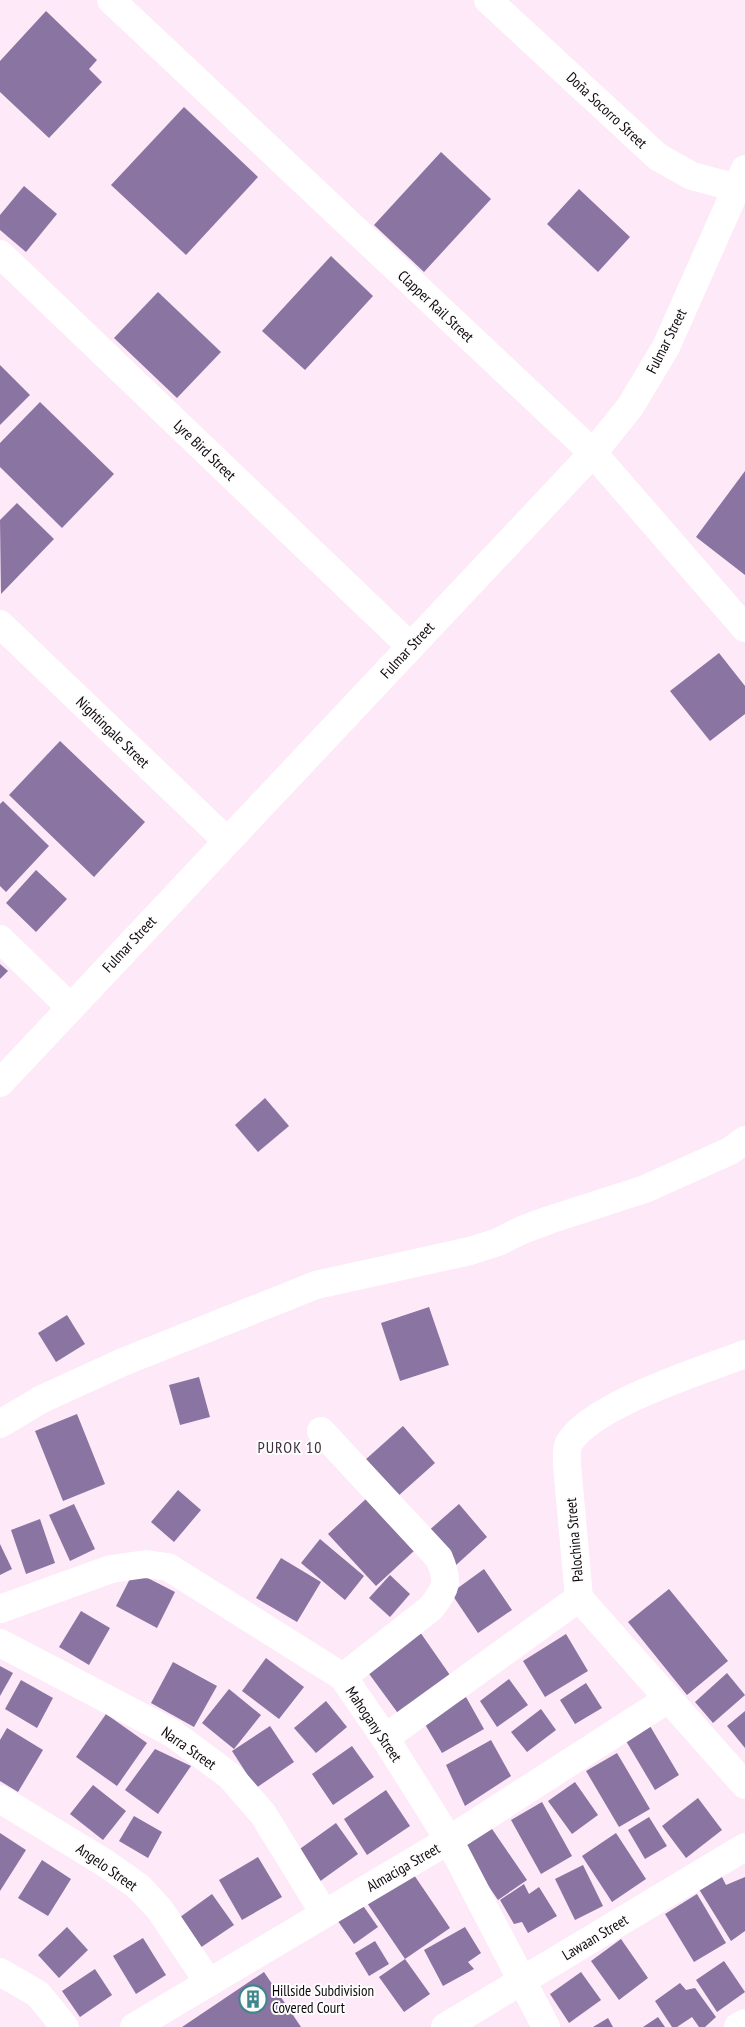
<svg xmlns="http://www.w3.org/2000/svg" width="745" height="2027" font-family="'PT Sans Narrow',sans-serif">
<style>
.building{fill:#8a74a1}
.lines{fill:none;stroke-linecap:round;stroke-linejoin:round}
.street{stroke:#fff;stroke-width:28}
.labels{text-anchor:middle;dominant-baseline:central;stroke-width:4;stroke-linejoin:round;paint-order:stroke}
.street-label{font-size:15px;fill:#0f090e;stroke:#fdfdfd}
.poi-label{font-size:15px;fill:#0f090e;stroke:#fdfdfd;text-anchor:start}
.neighbourhood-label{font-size:16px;letter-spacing:1px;fill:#3d2e3a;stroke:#fdfdfd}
</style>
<rect width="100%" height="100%" fill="#fde9f8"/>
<!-- building -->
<g class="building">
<polygon points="46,11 97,60 89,69 102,82 49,138 0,92 0,61"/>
<polygon points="184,107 258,177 186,255 111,185"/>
<polygon points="441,152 491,199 424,272 374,225"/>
<polygon points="24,186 57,214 26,252 0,230 0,215"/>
<polygon points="579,189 630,237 598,272 547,224"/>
<polygon points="331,256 373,296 305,370 262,331"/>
<polygon points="158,292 221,352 177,398 114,338"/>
<polygon points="0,365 30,395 0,425"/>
<polygon points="40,402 114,474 62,528 0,467 0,443"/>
<polygon points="745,471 745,575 696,537"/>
<polygon points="17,503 54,539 1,594 0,520"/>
<polygon points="719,653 745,686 745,714 710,741 670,691"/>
<polygon points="60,741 145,822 94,877 9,795"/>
<polygon points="3,801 49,846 6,892 0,886 0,804"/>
<polygon points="36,870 67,899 36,932 6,903"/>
<polygon points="0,964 8,971 0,979"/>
<polygon points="265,1098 289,1126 258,1152 235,1125"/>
<polygon points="429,1307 449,1365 400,1381 381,1323"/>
<polygon points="67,1315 85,1344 56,1362 38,1333"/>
<polygon points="199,1377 210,1417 180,1425 169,1385"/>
<polygon points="77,1414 105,1484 63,1501 35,1431"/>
<polygon points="403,1426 435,1463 397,1497 365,1460"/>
<polygon points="178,1490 201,1510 174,1542 151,1522"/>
<polygon points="367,1498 415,1550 376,1586 328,1534"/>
<polygon points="74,1504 95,1549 70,1561 49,1515"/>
<polygon points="459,1504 487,1537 455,1566 426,1533"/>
<polygon points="40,1519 55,1563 26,1574 11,1530"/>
<polygon points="320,1539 364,1576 345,1600 301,1563"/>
<polygon points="0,1544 12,1569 0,1575"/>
<polygon points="281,1558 321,1582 297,1622 256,1598"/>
<polygon points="484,1569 512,1610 478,1633 451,1593"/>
<polygon points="134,1571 175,1592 157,1628 116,1606"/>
<polygon points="390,1575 410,1594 390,1617 369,1598"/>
<polygon points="669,1589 728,1661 687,1695 628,1622"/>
<polygon points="81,1611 110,1628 89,1665 59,1647"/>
<polygon points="420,1632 452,1678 400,1716 367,1671"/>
<polygon points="566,1634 588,1671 545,1697 523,1661"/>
<polygon points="266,1658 304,1687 279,1719 242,1691"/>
<polygon points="173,1662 217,1686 194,1727 151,1703"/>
<polygon points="0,1666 13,1673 0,1696"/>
<polygon points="727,1673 745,1695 713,1723 695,1702"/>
<polygon points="509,1679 528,1705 497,1727 480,1701"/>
<polygon points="21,1680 53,1698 37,1728 5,1709"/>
<polygon points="586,1683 602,1708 575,1724 560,1700"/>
<polygon points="229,1689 261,1715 234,1749 202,1723"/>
<polygon points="466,1697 484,1729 442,1753 423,1721"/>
<polygon points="326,1701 347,1727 316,1753 294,1728"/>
<polygon points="541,1709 556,1730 527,1752 511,1732"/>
<polygon points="745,1711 745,1748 727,1726"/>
<polygon points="106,1714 147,1743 117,1786 76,1757"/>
<polygon points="270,1726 294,1762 256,1788 232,1751"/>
<polygon points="650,1726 679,1775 655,1790 626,1741"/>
<polygon points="7,1728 43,1750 18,1792 0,1781 0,1740"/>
<polygon points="491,1740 511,1776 465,1806 446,1765"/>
<polygon points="352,1746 374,1777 333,1805 312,1774"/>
<polygon points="155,1749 191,1766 158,1814 125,1790"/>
<polygon points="617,1753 650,1809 619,1827 586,1771"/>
<polygon points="575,1782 598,1815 572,1834 548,1801"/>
<polygon points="93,1785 126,1811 103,1840 70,1814"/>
<polygon points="386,1790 410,1826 367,1855 344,1819"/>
<polygon points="698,1798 722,1830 686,1858 662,1826"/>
<polygon points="542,1802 572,1856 541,1874 511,1820"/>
<polygon points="134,1816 162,1832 148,1858 119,1841"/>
<polygon points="649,1817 667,1846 645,1859 628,1830"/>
<polygon points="336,1823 358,1854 319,1882 297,1851"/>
<polygon points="490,1826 527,1880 498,1900 461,1846"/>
<polygon points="0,1833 26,1850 0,1891"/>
<polygon points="616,1833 646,1879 612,1902 582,1856"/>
<polygon points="258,1857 282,1897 242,1920 219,1880"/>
<polygon points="42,1860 71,1879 48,1916 18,1898"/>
<polygon points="583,1865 603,1906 575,1920 555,1879"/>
<polygon points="719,1871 726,1885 745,1877 745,1931 731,1941 697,1886"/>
<polygon points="412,1872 450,1928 405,1959 367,1903"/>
<polygon points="524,1884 529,1894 539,1887 557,1916 528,1933 522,1922 514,1924 500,1900"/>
<polygon points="212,1894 234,1925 197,1950 176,1920"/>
<polygon points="697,1894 726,1943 694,1962 665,1914"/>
<polygon points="359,1900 378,1927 354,1944 335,1917"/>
<polygon points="67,1927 88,1950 59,1978 38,1955"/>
<polygon points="465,1927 481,1953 468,1962 474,1969 443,1986 424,1950"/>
<polygon points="143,1938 166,1975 136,1994 113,1956"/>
<polygon points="621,1939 648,1978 619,2000 591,1961"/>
<polygon points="375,1941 389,1964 369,1976 355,1953"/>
<polygon points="405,1959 430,1994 404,2012 379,1977"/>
<polygon points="724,1961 745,1992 717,2012 696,1980"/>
<polygon points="95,1969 112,1995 80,2017 62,1991"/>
<polygon points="264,1972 301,2027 182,2027"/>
<polygon points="581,1972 601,2000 569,2023 550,1994"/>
<polygon points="680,1983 686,1990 695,1988 716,2017 705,2027 699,2027 692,2017 677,2027 672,2027 655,2001"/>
<polygon points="658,2017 665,2027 643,2027"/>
<polygon points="608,2018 613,2027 593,2027"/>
</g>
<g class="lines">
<!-- street -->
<g class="street">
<polyline points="111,0 593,453 745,628"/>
<polyline points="488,0 658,157 692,176 737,188 745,188"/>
<polyline points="0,254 410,646"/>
<polyline points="0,624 227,841"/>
<polyline points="0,939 70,1007"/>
<polyline points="0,1083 593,453 630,407 666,347 745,169"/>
<polyline points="0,1424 42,1399 123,1362 316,1285 470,1251 498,1242 522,1230 549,1220 645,1189 730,1151 745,1140"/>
<path d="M 321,1431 L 439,1558 C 449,1581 447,1588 431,1608 L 343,1677"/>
<path d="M 579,1598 L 567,1465 C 567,1458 566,1449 569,1443 C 593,1404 701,1371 745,1354"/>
<polyline points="579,1598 745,1785"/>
<polyline points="0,1609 111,1569 146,1564 168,1567 343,1677 385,1738 449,1840 546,2027"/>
<polyline points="0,1643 172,1733 230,1776 263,1814 324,1913"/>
<polyline points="385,1738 579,1598"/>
<polyline points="0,1799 105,1863 139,1887 160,1910 209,1983"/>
<polyline points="0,1972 38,1994 65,2027"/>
<polyline points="134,2027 449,1840 668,1699"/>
<polyline points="445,2027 745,1847"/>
<polyline points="738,2027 745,2023"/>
</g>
</g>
<!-- icons -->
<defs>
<g id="building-ring" transform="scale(1.4375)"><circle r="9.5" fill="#fdfdfd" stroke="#3f878b" stroke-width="1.5"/><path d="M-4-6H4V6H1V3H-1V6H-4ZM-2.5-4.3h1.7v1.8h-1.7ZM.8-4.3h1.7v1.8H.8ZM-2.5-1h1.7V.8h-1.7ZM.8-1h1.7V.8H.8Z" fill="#3f878b"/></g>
</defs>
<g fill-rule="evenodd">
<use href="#building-ring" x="253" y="1999"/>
</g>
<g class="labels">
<!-- street labels -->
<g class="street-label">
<text transform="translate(607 110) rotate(43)">Doña Socorro Street</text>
<text transform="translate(436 306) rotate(43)">Clapper Rail Street</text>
<text transform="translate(666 341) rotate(-63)">Fulmar Street</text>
<text transform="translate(205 450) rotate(44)">Lyre Bird Street</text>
<text transform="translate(407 650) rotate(-47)">Fulmar Street</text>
<text transform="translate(113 732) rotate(44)">Nightingale Street</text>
<text transform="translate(129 944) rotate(-47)">Fulmar Street</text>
<text transform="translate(574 1540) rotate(-95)">Palochina Street</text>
<text transform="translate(374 1724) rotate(56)">Mahogany Street</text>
<text transform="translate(189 1748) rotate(35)">Narra Street</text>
<text transform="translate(107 1867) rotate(35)">Angelo Street</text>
<text transform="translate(403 1867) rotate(-30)">Almaciga Street</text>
<text transform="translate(595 1937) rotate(-31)">Lawaan Street</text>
</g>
<!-- poi labels -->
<g class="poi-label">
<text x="272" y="1990">Hillside Subdivision<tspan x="272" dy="17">Covered Court</tspan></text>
</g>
<!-- neighbourhood labels -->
<g class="neighbourhood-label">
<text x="290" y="1447">PUROK 10</text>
</g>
</g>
</svg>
